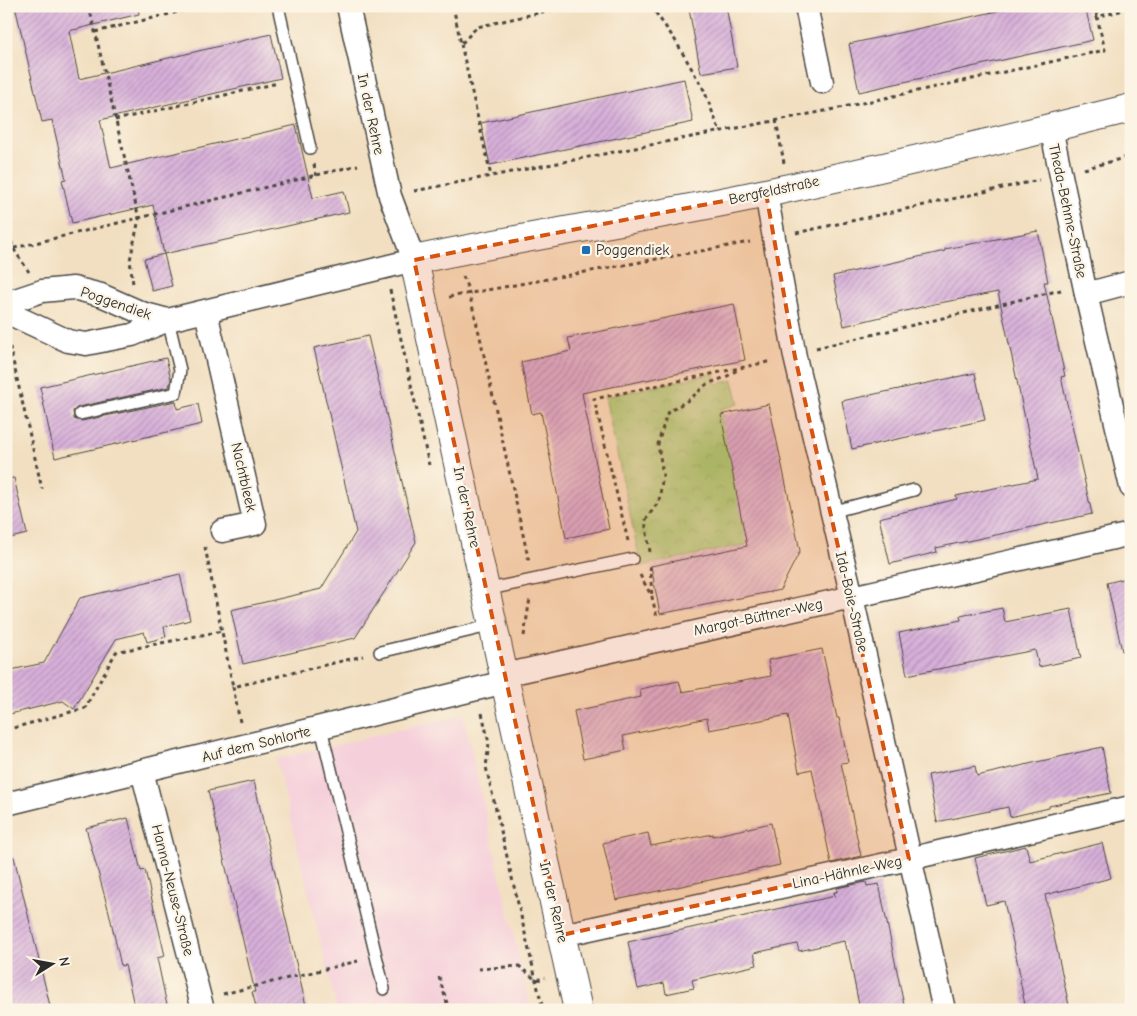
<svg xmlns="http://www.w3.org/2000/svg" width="1137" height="1016" font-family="'Comic Neue',sans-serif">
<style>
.built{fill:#f5cfda}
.park{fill:url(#park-crowns);stroke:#667c53}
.building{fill:url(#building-hatch)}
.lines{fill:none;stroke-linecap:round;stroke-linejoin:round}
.lane-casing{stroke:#494642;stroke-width:14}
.street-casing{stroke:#494642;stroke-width:25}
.secondary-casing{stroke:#494642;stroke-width:30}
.path{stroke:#494642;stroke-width:3;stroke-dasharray:4 4;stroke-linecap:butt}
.lane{stroke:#fff;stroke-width:11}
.street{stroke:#fff;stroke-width:22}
.secondary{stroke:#fff;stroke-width:28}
.marked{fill:#d5540f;fill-opacity:0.2;stroke:#d5540f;stroke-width:4;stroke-dasharray:10 6;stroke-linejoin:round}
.poi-dot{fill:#1f6fb2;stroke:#fcf5e5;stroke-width:2}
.labels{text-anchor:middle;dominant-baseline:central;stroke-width:4.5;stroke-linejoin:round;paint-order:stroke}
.street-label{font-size:15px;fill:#2b2b2b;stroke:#fcf5e5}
.poi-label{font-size:15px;fill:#2b2b2b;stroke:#fcf5e5;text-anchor:start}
</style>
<defs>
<pattern id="park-crowns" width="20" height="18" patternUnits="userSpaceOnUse" patternTransform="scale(1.25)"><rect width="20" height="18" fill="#a2ce7b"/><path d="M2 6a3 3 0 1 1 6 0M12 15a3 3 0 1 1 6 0" fill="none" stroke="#8cb16a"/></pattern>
<pattern id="building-hatch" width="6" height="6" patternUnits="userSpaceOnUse" patternTransform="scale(1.25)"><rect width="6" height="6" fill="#d8b0da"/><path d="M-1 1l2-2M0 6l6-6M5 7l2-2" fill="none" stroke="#af8fb1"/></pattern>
</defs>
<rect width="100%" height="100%" fill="#fcf5e5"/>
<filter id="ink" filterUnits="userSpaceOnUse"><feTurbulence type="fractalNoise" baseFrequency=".02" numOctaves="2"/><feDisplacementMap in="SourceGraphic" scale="10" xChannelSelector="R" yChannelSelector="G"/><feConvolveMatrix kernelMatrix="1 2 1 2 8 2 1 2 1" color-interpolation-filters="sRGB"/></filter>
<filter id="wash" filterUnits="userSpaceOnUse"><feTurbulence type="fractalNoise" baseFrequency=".0096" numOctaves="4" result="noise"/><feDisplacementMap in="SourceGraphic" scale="20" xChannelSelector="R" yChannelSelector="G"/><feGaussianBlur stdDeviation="1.12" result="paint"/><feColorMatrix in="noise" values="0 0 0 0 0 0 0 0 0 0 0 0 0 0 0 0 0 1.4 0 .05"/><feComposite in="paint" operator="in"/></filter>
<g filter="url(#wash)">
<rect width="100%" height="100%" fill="#f2dfc1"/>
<!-- built -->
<polygon class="built" points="463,715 531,1010 337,1010 276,759"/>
<!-- park -->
<polygon class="park" points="714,373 716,384 733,380 739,404 721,409 749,544 641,566 605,397"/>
<g id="blocks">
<!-- building -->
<g class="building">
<polygon points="15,6 138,6 139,14 69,31 79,79 271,34 281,78 100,120 111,168 296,125 313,198 344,191 349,212 164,254 153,205 72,223 62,180 66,179 52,120 42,122"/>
<polygon points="701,6 726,6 737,67 701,73 689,9"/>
<polygon points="1020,6 1085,6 1093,40 859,92 849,44"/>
<polygon points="684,79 693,122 490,165 481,123"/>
<polygon points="1038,231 1048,282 1044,282 1065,376 1061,377 1092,514 936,548 937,552 890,564 879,518 957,499 956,496 1038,479 998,292 934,304 844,326 833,276 945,251 945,249"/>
<polygon points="164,254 172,286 152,291 144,259"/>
<polygon points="734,304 745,360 582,393 609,529 566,538 541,412 532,414 521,362 571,351 568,338"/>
<polygon points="368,336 416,542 355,638 243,664 231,610 321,589 356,532 314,348"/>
<polygon points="166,358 171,379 169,387 78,407 73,411 74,419 82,421 176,401 177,409 198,404 202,424 55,458 40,387"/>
<polygon points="975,373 985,420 852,449 842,401"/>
<polygon points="769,404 800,551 780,590 660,614 651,566 747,546 721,415"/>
<polygon points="14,478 27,534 6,539 6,479"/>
<polygon points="180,574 190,620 164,627 166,637 147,642 144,632 116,639 74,709 63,701 6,715 6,671 44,663 80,598"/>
<polygon points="1131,577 1131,650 1122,651 1107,583"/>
<polygon points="1002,608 1005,622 1071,609 1081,658 1039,667 1035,650 907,675 899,633 961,620 960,616"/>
<polygon points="822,649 837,718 839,718 848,762 841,763 861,856 831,863 812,769 799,772 788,715 709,730 707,718 623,736 626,750 583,759 574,711 641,697 640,689 679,681 682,692 771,676 768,660"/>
<polygon points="1102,747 1111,793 1049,806 1049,808 1010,817 1008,807 937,822 928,775 975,766 977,776"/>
<polygon points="254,781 265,830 307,1010 257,1010 252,992 255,992 208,791"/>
<polygon points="128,818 141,871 145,870 165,956 157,958 168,1010 135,1010 125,965 121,966 109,912 86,828"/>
<polygon points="771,823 780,865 616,900 603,843 648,833 651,846 713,834 713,836"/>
<polygon points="1102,843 1111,878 1045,895 1070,1010 1026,1010 1020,980 1021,979 1004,901 986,905 975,858 1026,846 1030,861"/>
<polygon points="6,857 14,857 51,1010 6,1010"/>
<polygon points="866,882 867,886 879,884 905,1010 860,1010 848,950 846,950 844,941 799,951 797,944 754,953 757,965 692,980 694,988 666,994 664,983 638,989 628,942 835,896 834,892 837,892 837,888"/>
</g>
</g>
</g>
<g filter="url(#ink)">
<use href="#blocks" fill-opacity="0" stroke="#494642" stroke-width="1"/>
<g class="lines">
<!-- lane casing -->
<g class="lane-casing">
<g id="lane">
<polyline points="278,6 310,148"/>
<polyline points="80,414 176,393 180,370 168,320"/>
<polyline points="831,512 914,490"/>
<polyline points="485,590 632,559"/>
<polyline points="380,652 493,625"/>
<polyline points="321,728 384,989"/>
</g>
</g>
<!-- street casing -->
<g class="street-casing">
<g id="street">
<polyline points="806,6 822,82"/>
<polyline points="1051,128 1086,294 1131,487"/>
<polyline points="766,193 795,357 852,597 944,1010"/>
<polyline points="1086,294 1131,282"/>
<polyline points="6,303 42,291 73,288 101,295 142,313 168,320"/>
<polyline points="6,312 68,341 86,344 132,335 168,320 414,260 390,196 348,6"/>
<polyline points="206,312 255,524 222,531"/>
<path d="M 504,675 C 712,627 922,582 1131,534"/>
<polyline points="142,771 203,1010"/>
<polyline points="6,804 505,682"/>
<polyline points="562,935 909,859 1131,807"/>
</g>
</g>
<!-- secondary casing -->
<g class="secondary-casing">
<path id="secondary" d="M 578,1010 L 509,699 L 414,260 C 531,235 649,218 766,193 C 888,167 1010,138 1131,108"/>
</g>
<!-- path -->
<g class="path">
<polyline points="89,6 139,219 130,260 133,284"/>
<polyline points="453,6 461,44 477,27 568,6"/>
<polyline points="651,6 675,40 704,90 720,132"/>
<polyline points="1094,6 1097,17"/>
<polyline points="95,32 203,6"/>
<polyline points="461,44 491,176"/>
<polyline points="115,120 278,83"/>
<polyline points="776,120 784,163"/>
<polyline points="314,164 316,176"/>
<polyline points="1084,169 1131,156"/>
<polyline points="414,191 830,110 1105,50 1097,17 1131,8"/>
<polyline points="6,218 13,248 29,272"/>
<polyline points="796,233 1039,180"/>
<polyline points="6,250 358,165"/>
<polyline points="463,276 469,293 480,337 529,562"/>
<polyline points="390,290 429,465"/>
<polyline points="449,297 750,242"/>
<polyline points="8,339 42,489"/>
<polyline points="816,348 1061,290"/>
<polyline points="628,541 594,399 772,361"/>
<polyline points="205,547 233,687"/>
<polyline points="650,552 645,521 659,501 663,475 658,444 667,413 690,399 707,384 726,377 737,370"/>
<polyline points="650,566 652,597"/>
<polyline points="640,575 652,597 657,618"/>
<polyline points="524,636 530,598"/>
<polyline points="482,713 489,743 486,767 543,1010"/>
<polyline points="240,722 233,687 363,656"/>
<polyline points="6,730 85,708 116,652 222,631"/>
<polyline points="478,969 519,966 536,980 545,978"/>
<polyline points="439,977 447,1003"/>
<polyline points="223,994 358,961"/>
</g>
<!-- lane -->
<use href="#lane" class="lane"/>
<!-- street -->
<use href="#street" class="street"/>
<!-- secondary -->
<use href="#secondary" class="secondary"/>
</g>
</g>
<!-- marked area -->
<path class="marked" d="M 766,193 L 795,357 L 909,859 L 562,935 L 414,260 Z"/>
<!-- markers -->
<rect class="poi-dot" x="581" y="245" width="10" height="10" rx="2.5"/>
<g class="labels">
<!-- street labels -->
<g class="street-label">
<text transform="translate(371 114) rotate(78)">In der Rehre</text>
<text transform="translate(774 190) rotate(-12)">Bergfeldstraße</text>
<text transform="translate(1068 211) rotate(78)">Theda-Behme-Straße</text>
<text transform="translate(116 303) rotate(19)">Poggendiek</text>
<text transform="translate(244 477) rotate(77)">Nachtbleek</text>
<text transform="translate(467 507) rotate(78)">In der Rehre</text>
<text transform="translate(852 602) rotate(77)">Ida-Boie-Straße</text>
<text transform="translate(758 617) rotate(-12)">Margot-Büttner-Weg</text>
<text transform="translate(256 744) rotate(-14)">Auf dem Sohlorte</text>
<text transform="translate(847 872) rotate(-12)">Lina-Hähnle-Weg</text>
<text transform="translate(173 890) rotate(76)">Hanna-Neuse-Straße</text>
<text transform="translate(554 902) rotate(77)">In der Rehre</text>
</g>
<!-- poi labels -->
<g class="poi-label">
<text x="596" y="250">Poggendiek</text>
</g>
</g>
<!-- margin -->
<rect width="1137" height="1016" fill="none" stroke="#fcf5e5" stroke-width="25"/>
<!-- north arrow -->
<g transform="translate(52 964) rotate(79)" stroke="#fcf5e5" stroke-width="4" paint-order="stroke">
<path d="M0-4L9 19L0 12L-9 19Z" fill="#2b2b2b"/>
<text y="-8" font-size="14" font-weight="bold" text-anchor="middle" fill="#2b2b2b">N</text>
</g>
</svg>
